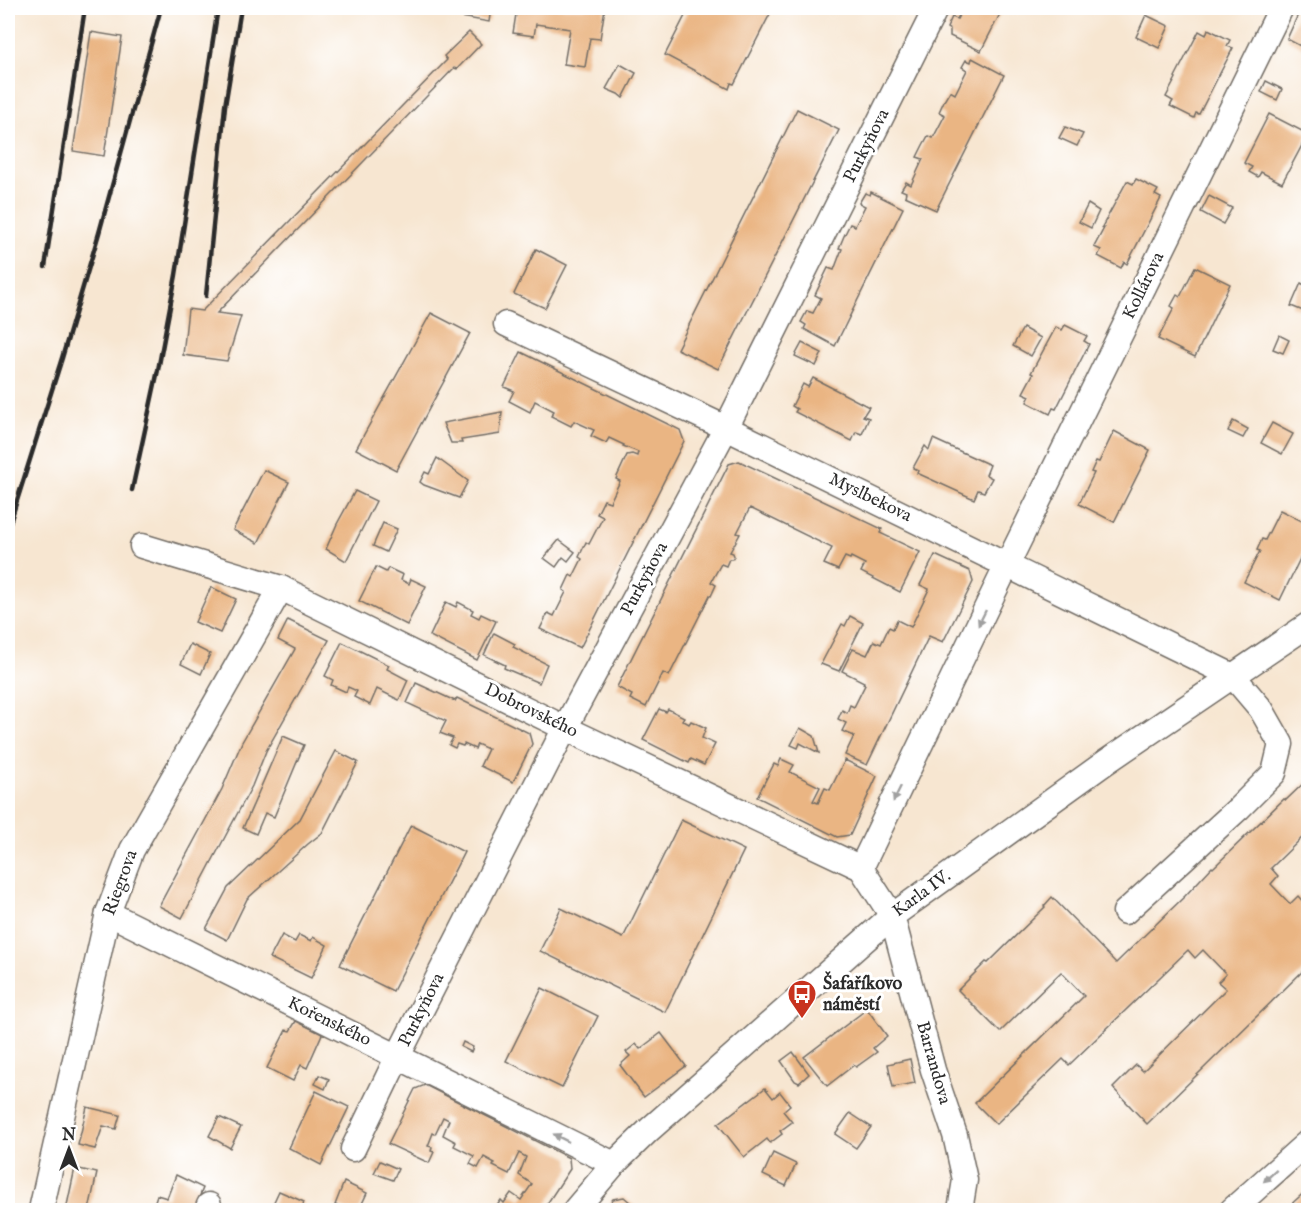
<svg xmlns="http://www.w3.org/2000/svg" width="1316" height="1218" font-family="'IM FELL English',serif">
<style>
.building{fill:#eab583}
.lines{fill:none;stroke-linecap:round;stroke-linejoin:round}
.minor-casing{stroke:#726c65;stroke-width:27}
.minor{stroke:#fff;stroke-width:24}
.rail{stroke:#2b2b2b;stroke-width:4.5}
.oneway{fill:#a0a0a0}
.labels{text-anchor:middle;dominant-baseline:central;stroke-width:6;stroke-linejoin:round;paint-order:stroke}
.street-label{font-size:18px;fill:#2b2b2b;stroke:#fff}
.poi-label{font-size:18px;font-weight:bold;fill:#2b2b2b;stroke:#fff;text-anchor:start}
</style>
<rect width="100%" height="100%" fill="#fff"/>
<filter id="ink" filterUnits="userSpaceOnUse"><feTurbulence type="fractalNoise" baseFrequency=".0167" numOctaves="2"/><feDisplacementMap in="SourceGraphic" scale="12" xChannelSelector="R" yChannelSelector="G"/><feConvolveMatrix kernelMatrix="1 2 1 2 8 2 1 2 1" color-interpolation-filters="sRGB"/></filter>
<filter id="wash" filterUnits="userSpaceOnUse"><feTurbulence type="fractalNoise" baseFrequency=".008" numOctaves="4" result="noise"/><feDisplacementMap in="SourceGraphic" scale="24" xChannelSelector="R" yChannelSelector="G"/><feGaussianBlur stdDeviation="1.35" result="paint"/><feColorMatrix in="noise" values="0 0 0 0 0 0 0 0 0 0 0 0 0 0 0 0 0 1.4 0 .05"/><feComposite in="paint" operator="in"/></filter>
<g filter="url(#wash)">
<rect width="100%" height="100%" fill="#f7e6d1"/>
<g id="blocks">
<!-- building -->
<g class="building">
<polygon points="416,8 491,8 489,22 416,9"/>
<polygon points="517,8 605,8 600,39 590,38 585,67 564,64 570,29 536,24 534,36 513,33"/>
<polygon points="689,8 773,8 734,84 731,83 729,89 665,55"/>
<polygon points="963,8 1003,8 981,51 950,36 950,30 947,28 952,17 957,19"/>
<polygon points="1301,8 1308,8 1308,50 1287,39"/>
<polygon points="1146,15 1169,26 1159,48 1136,37"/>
<polygon points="1208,29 1230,40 1227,46 1233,48 1199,114 1196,113 1194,118 1170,106 1173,101 1166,97 1176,78 1175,77 1199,31 1206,35"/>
<polygon points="91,32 122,37 104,156 73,151"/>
<polygon points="469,32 481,44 457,69 454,68 217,313 241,316 227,361 183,355 188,309 202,311 443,64 447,60 444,56"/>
<polygon points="972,58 1004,75 936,210 905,196 906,192 901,190 906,182 911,185 923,159 917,157 923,145 928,136 933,138 945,115 939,112 944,101 950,91 955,94 967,70 962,67 966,60 971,62"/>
<polygon points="620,64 636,73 623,98 618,94 606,89"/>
<polygon points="1266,81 1282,89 1277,100 1261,92"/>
<polygon points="797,109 839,130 718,369 677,349"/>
<polygon points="1269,114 1308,134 1282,183 1261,172 1258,177 1249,172 1252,167 1244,163"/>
<polygon points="1065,127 1083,134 1077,146 1059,138"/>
<polygon points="1136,179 1158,190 1155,195 1161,198 1127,264 1124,262 1121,268 1098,256 1101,250 1094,247 1104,228 1102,227 1127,181 1133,184"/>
<polygon points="871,192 903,208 835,346 804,329 806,325 801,322 807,311 813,313 821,298 815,295 828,268 834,270 842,249 839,248 844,236 850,224 855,226 865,206 859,203 865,193 870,195"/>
<polygon points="1209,196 1232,208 1223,224 1201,212"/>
<polygon points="1088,204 1099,211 1091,228 1079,222"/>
<polygon points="536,249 567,265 545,308 514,294"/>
<polygon points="1195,267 1230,284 1195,357 1158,339 1174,308 1171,306 1177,295 1180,297"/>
<polygon points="1301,283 1308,287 1308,313 1291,306"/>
<polygon points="431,313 470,333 396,470 356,449"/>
<polygon points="1065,325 1087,336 1084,341 1089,344 1056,409 1053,408 1050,414 1027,402 1030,396 1023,393 1033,374 1031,373 1056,327 1062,330"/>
<polygon points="1023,328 1041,338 1031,356 1013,346"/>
<polygon points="1279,335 1289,340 1283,353 1273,349"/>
<polygon points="802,343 822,353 816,366 795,356"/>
<polygon points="521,352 680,430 684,441 580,648 540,629 548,613 554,616 566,592 563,590 570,575 573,577 582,559 579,557 586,542 589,544 603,517 597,514 604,500 610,502 620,481 616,479 627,455 632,454 637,456 638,452 623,446 624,445 609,438 606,443 591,436 594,430 574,421 571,426 551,416 554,411 535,401 530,412 509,401 514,391 504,387"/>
<polygon points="813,378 869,407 863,416 869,418 862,434 856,432 852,441 795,412 797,409 792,406 803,384 808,387"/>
<polygon points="502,412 500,434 461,440 462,443 451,443 443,423"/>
<polygon points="1233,421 1248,429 1243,438 1228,431"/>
<polygon points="1272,423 1293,434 1282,454 1261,443"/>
<polygon points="1114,431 1150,450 1114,522 1079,504 1094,473 1091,472 1096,461 1099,462"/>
<polygon points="933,439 990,465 986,475 992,478 984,492 978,490 974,499 917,473 919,471 913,468 925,446 929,450"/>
<polygon points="437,458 468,481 459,498 424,485 420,482 425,472 429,474"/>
<polygon points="739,461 882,529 880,533 920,552 900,592 861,572 865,564 851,557 850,559 845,557 838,570 824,564 832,548 750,508 737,533 740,534 730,552 733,553 734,556 732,559 729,559 726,566 721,564 711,582 716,585 711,596 710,595 669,676 663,673 646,707 630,699 632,695 617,687 729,464"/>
<polygon points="264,470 289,482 258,543 233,530"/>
<polygon points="355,491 376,501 346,561 326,549 337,524"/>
<polygon points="1280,510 1308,524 1308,542 1280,600 1244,582 1260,551 1257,550 1262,539 1265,540"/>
<polygon points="383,523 397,529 386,552 373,546"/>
<polygon points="559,540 575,552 568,561 563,557 556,567 544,558"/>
<polygon points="935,555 970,571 973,582 943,642 929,636 867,765 845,755 854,736 842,731 846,723 838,719 842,710 847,713 850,705 854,707 865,685 863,684 864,682 842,671 853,649 867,655 874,641 881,644 889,627 893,629 897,620 911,627 929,589 920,585"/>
<polygon points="376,567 386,572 388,568 403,575 401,580 409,584 411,579 426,586 407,625 359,601"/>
<polygon points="211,587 236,599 220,633 195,622"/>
<polygon points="446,602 456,607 458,602 473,610 471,614 479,618 481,614 496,621 477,660 430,636"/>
<polygon points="850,616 863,623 839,671 821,664 842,624 845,626"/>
<polygon points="288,620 329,640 266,751 252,786 182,918 159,906 222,789 242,742 295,649 278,640"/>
<polygon points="494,633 515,644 513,647 547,664 539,683 504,668 505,665 484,655"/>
<polygon points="342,642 389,665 387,669 408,680 399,700 377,689 370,705 354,697 357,691 348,687 346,692 331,685 333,680 325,676"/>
<polygon points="190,644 210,654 201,674 181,664"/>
<polygon points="416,683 455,701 457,698 529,733 532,744 513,782 480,766 488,749 477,744 475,749 464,744 463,746 457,744 455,748 449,745 453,738 440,733 446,721 407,703"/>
<polygon points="659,709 666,712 668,709 684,717 682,720 689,724 691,721 706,728 702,738 715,744 704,765 691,759 689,763 643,740"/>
<polygon points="800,728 814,736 819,753 800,743 798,748 791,745"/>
<polygon points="283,736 304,745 274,817 265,813 256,834 243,828"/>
<polygon points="336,751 358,762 322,833 308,844 247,899 227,940 206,929 228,888 300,819"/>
<polygon points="781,759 794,765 790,772 820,787 813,801 818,803 825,788 830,790 845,760 877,776 850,835 837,837 757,797 774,764 778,766"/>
<polygon points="1308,779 1308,832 1271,868 1278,876 1271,884 1290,904 1298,896 1308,907 1308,966 1147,1124 1113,1088 1136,1065 1143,1071 1226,989 1218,982 1226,974 1203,950 1195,958 1188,950 1069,1065 1063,1059 996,1124 975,1103 1084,996 1061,972 1000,1032 958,990 986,962 988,963 1045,907 1044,906 1052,897 1116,963 1185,896 1212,867 1213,868 1284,799 1286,800"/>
<polygon points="681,820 744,850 665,1012 540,951 561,908 623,938"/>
<polygon points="411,825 464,852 393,991 340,965"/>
<polygon points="282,935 295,942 299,935 311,941 313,937 327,945 311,978 270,958"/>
<polygon points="542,988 598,1016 562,1088 506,1061"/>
<polygon points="867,1009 887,1036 873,1048 877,1052 856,1067 854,1065 827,1086 804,1057"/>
<polygon points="296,1021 322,1034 307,1068 301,1065 293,1081 267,1068 286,1030 290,1031"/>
<polygon points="661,1033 686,1066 644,1097 620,1065 630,1056 626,1052 636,1044 640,1049"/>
<polygon points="463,1042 473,1047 471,1052 461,1047"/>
<polygon points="793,1052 809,1074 799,1083 795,1081 781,1061"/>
<polygon points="910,1059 915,1083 893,1087 888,1064"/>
<polygon points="319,1075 329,1079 325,1089 315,1084"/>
<polygon points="425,1085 569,1158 570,1169 543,1210 494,1210 501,1200 504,1203 511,1193 521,1200 532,1184 519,1175 526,1157 519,1153 509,1174 493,1166 495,1163 484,1157 478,1168 470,1164 474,1156 454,1146 456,1142 443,1135 449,1120 443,1117 435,1134 433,1133 428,1146 432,1147 431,1151 434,1152 429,1163 388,1144 415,1089"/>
<polygon points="765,1088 773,1098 780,1092 790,1105 783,1111 792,1122 780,1131 782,1134 770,1143 767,1139 744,1157 718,1124"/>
<polygon points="316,1091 349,1107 321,1165 289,1148"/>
<polygon points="87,1107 120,1115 116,1129 103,1126 95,1149 78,1145"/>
<polygon points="850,1113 871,1127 856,1148 835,1134"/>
<polygon points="219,1117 241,1127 230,1148 209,1136"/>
<polygon points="773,1153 796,1164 786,1186 763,1175"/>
<polygon points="380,1161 398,1169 393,1180 374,1173"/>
<polygon points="75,1168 97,1173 89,1210 66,1210"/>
<polygon points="176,1175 203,1188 194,1210 160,1210 156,1209 154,1204 157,1195 167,1198"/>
<polygon points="344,1182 367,1193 359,1210 348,1210 335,1205"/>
<polygon points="1308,1189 1308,1210 1284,1210 1287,1208"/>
<polygon points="279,1191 304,1202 301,1210 282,1210 272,1206"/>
<polygon points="624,1197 639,1210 605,1210 613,1199"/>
</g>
</g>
</g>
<g filter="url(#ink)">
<use href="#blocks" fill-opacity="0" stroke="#726c65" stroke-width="1.5"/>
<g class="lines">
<!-- minor casing -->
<g class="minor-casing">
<g id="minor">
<polyline points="506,324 726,428 1233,676 1261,709 1281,744 1274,773 1239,808 1125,912"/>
<polyline points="142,546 281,588 565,728 861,868 892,916 933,1070 955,1135 965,1180 960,1210"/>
<polyline points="861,868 1007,565 1281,8"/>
<polyline points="108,913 614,1164"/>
<polyline points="353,1149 398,1056 565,728 726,428 936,8"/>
<polyline points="41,1210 108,913 132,850 281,588"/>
<polyline points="207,1210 209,1205"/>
<polyline points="575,1210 614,1164 649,1130 892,916 1106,762 1308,625"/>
<polyline points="1232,1210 1308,1142"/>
</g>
</g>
<!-- minor -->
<use href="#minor" class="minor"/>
<!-- rail -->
<g class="rail">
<polyline points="45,267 85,8"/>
<polyline points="206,296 225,106 241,8"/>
<polyline points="132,490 158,370 176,275 218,8"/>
<polyline points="8,529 62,358 99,233 161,8"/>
</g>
</g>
<!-- one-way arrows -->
<defs><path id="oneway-solid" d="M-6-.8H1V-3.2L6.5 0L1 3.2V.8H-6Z" transform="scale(1.5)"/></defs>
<g class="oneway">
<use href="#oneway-solid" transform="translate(982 618) rotate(116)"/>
<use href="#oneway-solid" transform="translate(897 794) rotate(116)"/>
<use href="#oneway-solid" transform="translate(561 1138) rotate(-153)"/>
<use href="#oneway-solid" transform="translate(1270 1176) rotate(138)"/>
</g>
</g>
<!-- icons -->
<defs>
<g id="bus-pin" transform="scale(1.5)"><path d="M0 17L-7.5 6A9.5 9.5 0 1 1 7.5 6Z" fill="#c8321e" stroke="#fff"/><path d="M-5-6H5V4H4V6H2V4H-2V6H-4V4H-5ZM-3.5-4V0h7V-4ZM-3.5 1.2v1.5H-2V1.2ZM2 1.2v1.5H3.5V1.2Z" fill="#fff"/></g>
</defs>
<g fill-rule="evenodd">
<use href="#bus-pin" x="802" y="994"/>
</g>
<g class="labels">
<!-- street labels -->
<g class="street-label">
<text transform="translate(867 146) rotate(-63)">Purkyňova</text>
<text transform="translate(1144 286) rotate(-64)">Kollárova</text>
<text transform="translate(870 498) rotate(26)">Myslbekova</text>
<text transform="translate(645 579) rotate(-62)">Purkyňova</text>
<text transform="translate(531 711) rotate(26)">Dobrovského</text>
<text transform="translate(121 883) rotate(-70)">Riegrova</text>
<text transform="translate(922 894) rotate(-36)">Karla IV.</text>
<text transform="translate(422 1010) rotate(-63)">Purkyňova</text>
<text transform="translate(329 1022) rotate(26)">Kořenského</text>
<text transform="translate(933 1063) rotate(74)">Barrandova</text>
</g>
<!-- poi labels -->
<g class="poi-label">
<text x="823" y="984">Šafaříkovo<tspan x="823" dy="21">náměstí</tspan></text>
</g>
</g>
<!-- margin -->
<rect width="1316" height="1218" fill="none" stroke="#fff" stroke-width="30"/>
<!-- north arrow -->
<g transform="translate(69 1149)" stroke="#ffffff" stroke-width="4.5" paint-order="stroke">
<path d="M0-4.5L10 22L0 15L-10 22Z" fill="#2b2b2b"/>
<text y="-9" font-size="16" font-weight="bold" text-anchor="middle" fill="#2b2b2b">N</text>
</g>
</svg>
